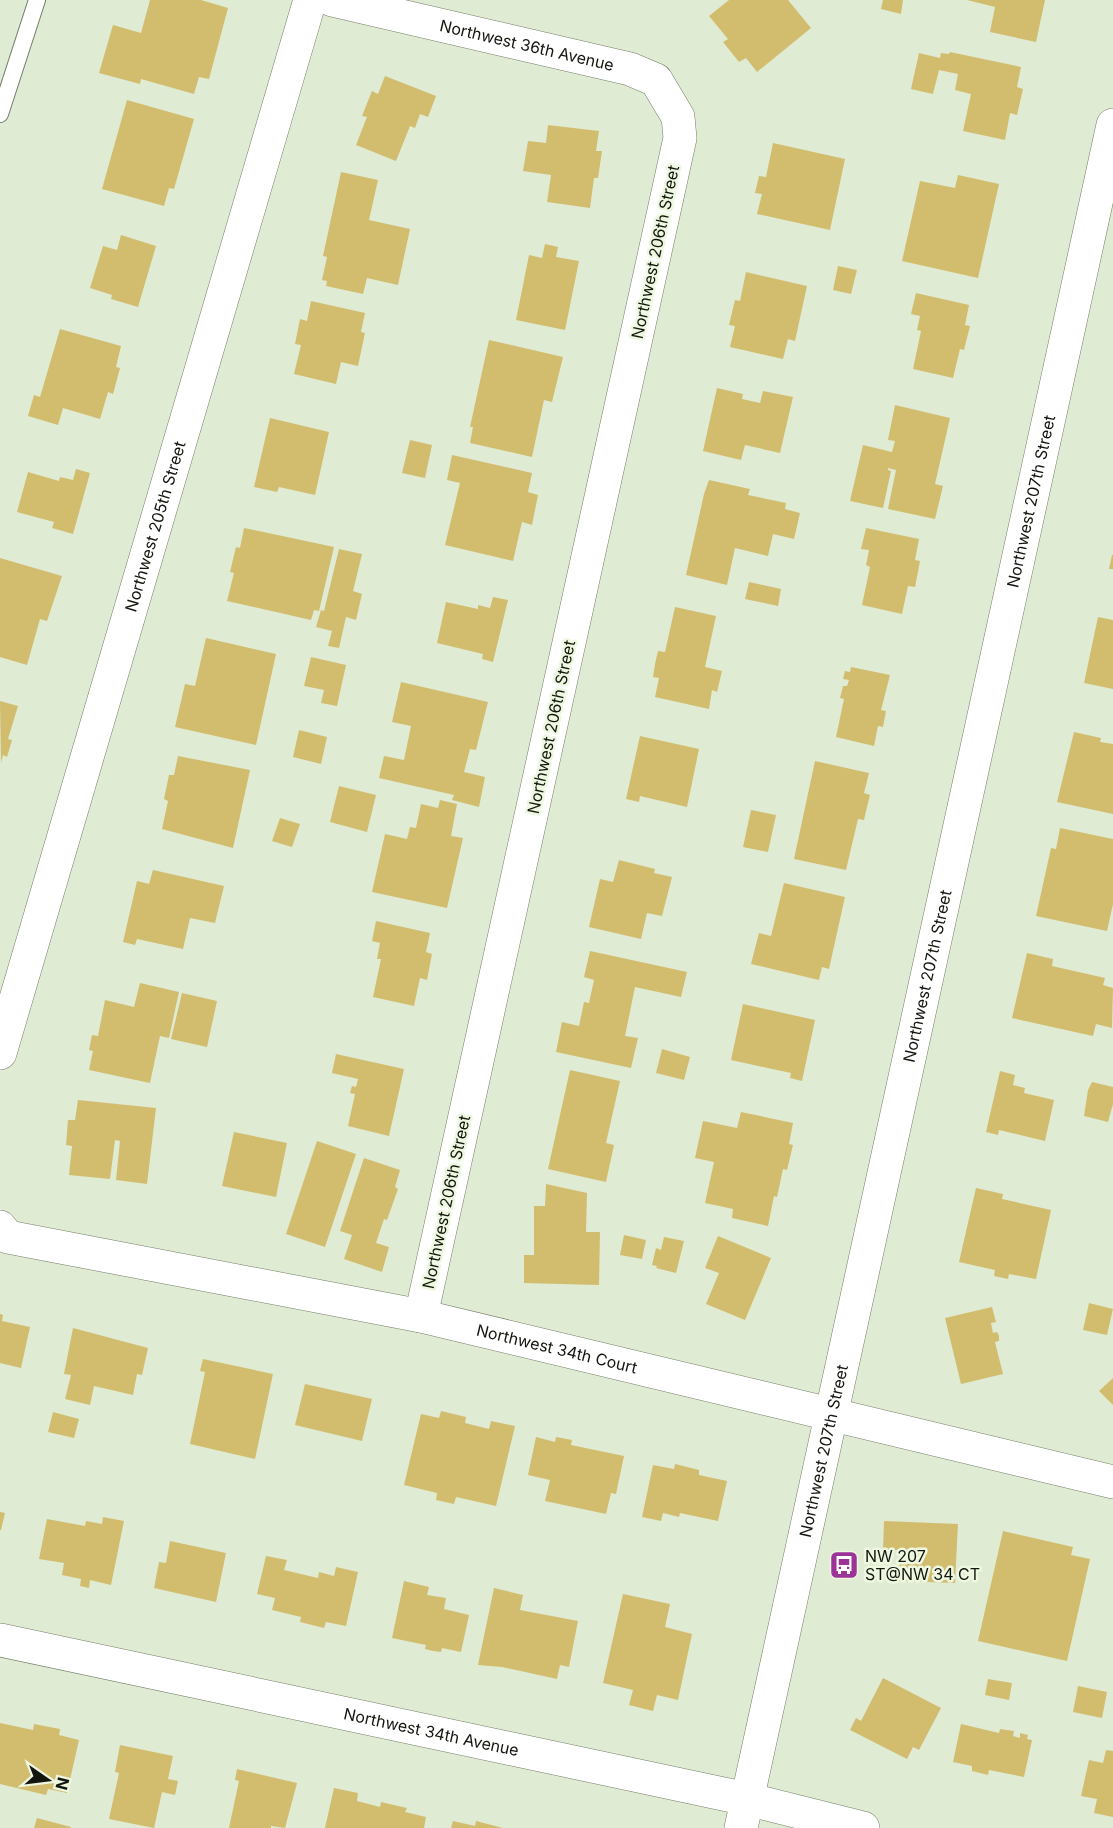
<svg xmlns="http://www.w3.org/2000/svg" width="1113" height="1828" font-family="Inter,sans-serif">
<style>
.building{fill:#d2bd6f}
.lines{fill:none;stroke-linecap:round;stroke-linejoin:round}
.service-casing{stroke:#747d68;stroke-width:18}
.minor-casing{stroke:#747d68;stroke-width:34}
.tertiary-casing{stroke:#747d68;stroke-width:34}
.service{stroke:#fff;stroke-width:16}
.minor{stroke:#fff;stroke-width:33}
.tertiary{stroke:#fff;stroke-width:33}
.labels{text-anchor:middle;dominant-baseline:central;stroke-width:5;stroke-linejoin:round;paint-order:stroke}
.street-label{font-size:16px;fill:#13160e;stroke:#eef8e0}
.poi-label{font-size:16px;fill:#13160e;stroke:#eef8e0;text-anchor:start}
</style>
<rect width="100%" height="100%" fill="#e0ebd3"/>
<!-- building -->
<g class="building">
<polygon points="150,0 201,0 228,8 209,79 199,77 194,94 141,79 140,84 99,73 113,25 141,33"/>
<polygon points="729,0 788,0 811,28 757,72 746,58 739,62 723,42 728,39 709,16"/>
<polygon points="883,0 903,0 901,14 881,9"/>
<polygon points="967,0 1045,0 1036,42 990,32 995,7"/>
<polygon points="950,52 1021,67 1017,87 1023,89 1017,115 1010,113 1005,140 963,131 971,94 955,90 958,74 939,70 933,94 911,89 919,53 940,58 941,53 949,54"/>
<polygon points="385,76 436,96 428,117 420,114 415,128 410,126 396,161 356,145 367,117 362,116 372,91 378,94"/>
<polygon points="127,100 194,119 174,189 169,188 164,206 102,189"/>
<polygon points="548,125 599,131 596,151 602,151 598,178 594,178 590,208 547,202 551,175 523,171 528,141 546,143"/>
<polygon points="773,143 845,159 830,230 757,214 762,194 755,193 759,176 766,177"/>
<polygon points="341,172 378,180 369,220 410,229 398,285 367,278 363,294 326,286 327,281 322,280 327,257 323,256"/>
<polygon points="958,175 999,184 978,278 902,261 920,181 955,188"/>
<polygon points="121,235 156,246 138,307 111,299 112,295 90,288 103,246 117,250"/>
<polygon points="545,244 558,247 556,257 579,261 565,330 516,320 529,255 542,258"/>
<polygon points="838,266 857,270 851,294 833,290"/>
<polygon points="746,272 807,286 795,341 788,339 783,359 730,347 735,326 729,325 735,300 740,301"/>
<polygon points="916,293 969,305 965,325 970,326 964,350 960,349 953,378 913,369 921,331 917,330 920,316 911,314"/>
<polygon points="311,301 365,313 361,332 365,333 358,366 341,362 336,384 294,374 301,345 295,344 300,319 307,321"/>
<polygon points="60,329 121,346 116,367 120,368 113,394 108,392 100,419 63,408 58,425 28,416 34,395 40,397"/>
<polygon points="489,340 563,357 552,402 544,400 532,457 470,443 473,427 470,427"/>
<polygon points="717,388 743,394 742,399 760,403 763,391 793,397 780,453 745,445 741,460 703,451"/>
<polygon points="895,405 950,418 935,484 943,486 935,519 888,509 896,470 888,468 888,470 891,471 883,508 850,501 863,445 892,452 895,441 888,440"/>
<polygon points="270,418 329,432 315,495 279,487 277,492 254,487"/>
<polygon points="410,440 432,445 425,478 402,473"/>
<polygon points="452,455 532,473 528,492 538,495 532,525 522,522 513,561 445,545 460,483 447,480"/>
<polygon points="76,469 90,473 73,534 52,528 54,522 17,512 28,472 59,481 60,477 73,480"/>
<polygon points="709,480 750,489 748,495 786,503 785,509 800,513 794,539 773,534 768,556 735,548 727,585 686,575 704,494"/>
<polygon points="244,528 334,547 319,611 314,610 311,620 227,601 234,573 230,572 236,547 240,548"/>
<polygon points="866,528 919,539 915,560 920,561 915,587 908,586 902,614 862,605 870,567 866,565 869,550 861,549"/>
<polygon points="339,549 362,554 353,591 362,594 356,620 346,617 339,648 328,646 332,631 316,627 321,610 324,611"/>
<polygon points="1112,555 1113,555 1113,569 1109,569"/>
<polygon points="0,558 62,576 47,621 40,619 27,665 0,657"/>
<polygon points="749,582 781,589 778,606 745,599"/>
<polygon points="493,597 508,600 493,662 482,659 483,654 437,643 446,602 478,609 478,605 490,608"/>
<polygon points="675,607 716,616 705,667 722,671 717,692 712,690 709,709 655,697 659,678 653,677 655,664 658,651 665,652"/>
<polygon points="1098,617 1113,620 1113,689 1084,683"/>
<polygon points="206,638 276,654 256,745 175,727 185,684 195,686"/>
<polygon points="311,657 346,665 337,706 321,703 324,690 304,686"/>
<polygon points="851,667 890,675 881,710 886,711 883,727 878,726 874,746 836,737 844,699 840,698 843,686 847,686 849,680 843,679 845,671 850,672"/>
<polygon points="401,682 488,702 476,750 470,749 464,772 485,777 479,807 452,800 454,795 379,778 384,756 404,760 411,726 392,722"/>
<polygon points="0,701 18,706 8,739 12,740 7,757 3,755 1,763"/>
<polygon points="299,730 327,737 321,764 293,757"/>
<polygon points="1074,732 1101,738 1100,742 1113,744 1113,814 1057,802"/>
<polygon points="640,736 699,749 687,807 640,796 639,802 626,799"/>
<polygon points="178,756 250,770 233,848 162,829 168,801 164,799 169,775 174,775"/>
<polygon points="815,761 869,773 864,793 870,795 867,807 864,820 858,819 846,870 794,859"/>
<polygon points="339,786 376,795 367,832 330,822"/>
<polygon points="440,800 457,804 451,836 463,838 447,908 372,892 385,834 407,839 410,827 416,828 421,804 438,808"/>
<polygon points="751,810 776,815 768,852 743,847"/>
<polygon points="280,818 300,824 292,847 272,841"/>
<polygon points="1060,828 1113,839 1113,904 1107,931 1036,916 1051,848 1056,849"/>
<polygon points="619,860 655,869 654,873 672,877 662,916 647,913 641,939 589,927 600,879 613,882"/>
<polygon points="153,870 224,886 215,923 190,918 183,949 137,939 135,945 123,942 137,881 149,884"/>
<polygon points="784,883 845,897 829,969 822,967 819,980 751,964 759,933 771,936"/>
<polygon points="376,921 430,933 426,952 432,954 427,980 420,978 414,1006 373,997 381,959 377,959 380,943 372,941"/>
<polygon points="590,951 687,972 681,997 635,987 625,1036 638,1038 631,1068 556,1052 562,1022 579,1026 584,1002 589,1003 594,980 584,977"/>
<polygon points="1027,953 1053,959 1052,966 1105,978 1103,985 1113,988 1112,1028 1096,1024 1093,1036 1012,1018"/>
<polygon points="140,983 179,992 169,1038 160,1036 150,1083 89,1070 93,1051 89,1050 92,1035 98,1036 105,1000 134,1007"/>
<polygon points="182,993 217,1001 207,1047 171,1039"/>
<polygon points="743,1004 815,1020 802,1081 790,1078 791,1073 731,1060"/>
<polygon points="662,1049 690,1057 684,1080 656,1073"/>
<polygon points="336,1054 404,1069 389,1136 348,1126 355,1094 350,1093 352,1086 356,1087 358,1079 332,1073"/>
<polygon points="570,1070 620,1081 606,1143 614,1145 606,1182 548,1169"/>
<polygon points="1000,1071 1015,1075 1013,1085 1025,1088 1024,1093 1054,1100 1045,1141 999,1130 998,1135 986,1132"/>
<polygon points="1092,1082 1113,1087 1113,1104 1108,1122 1084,1116 1088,1090"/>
<polygon points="78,1100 156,1108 147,1184 116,1180 120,1141 115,1140 110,1179 69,1175 72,1146 66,1145 68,1120 75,1120"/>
<polygon points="741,1112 793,1123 789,1144 793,1145 787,1170 783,1169 777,1197 774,1196 768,1226 732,1218 733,1209 705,1203 714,1162 695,1158 703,1121 737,1128"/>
<polygon points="234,1132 287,1143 276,1197 222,1186"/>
<polygon points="317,1141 356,1154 325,1247 286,1234"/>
<polygon points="364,1158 400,1170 395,1187 398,1189 387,1220 384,1219 376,1243 389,1247 382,1272 344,1259 352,1235 340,1231"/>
<polygon points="546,1184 587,1193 586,1232 600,1232 599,1285 524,1283 524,1255 534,1255 534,1206 545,1206"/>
<polygon points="976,1188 1003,1194 1002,1199 1051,1210 1036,1279 1009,1274 1008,1279 994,1276 995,1270 959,1262"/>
<polygon points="624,1235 646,1240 642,1259 620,1255"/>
<polygon points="718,1236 771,1258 745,1320 706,1304 719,1273 705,1268"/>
<polygon points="664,1237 684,1241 676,1273 656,1268 657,1266 652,1265 656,1248 661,1250"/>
<polygon points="1089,1303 1113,1309 1107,1335 1083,1330"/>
<polygon points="992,1307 996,1322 991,1323 993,1333 997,1332 999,1336 999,1341 995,1342 1003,1374 961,1384 945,1318"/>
<polygon points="0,1314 3,1315 2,1321 30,1327 21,1368 0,1363"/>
<polygon points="73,1328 148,1348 142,1375 137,1374 133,1395 94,1386 90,1405 65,1399 71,1375 64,1374"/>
<polygon points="203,1359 273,1374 255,1459 190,1444 205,1372 200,1371"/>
<polygon points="1113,1378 1113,1405 1099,1391"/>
<polygon points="305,1384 372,1399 362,1441 295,1425"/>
<polygon points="441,1411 466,1417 465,1423 489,1429 491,1421 515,1426 496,1506 456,1497 454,1504 436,1500 437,1493 404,1485 421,1414 439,1418"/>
<polygon points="53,1412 79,1419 74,1438 48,1432"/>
<polygon points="536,1437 555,1442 556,1437 572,1440 571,1445 624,1456 616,1494 611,1493 606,1514 545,1501 550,1480 528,1475"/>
<polygon points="675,1464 699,1470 699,1475 727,1481 718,1521 680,1513 679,1517 663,1513 661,1521 642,1517 653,1465 674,1469"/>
<polygon points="0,1512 5,1513 1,1530 0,1530"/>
<polygon points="103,1517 124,1521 111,1585 90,1580 89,1588 80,1586 81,1579 62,1575 64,1563 39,1559 47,1519 85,1526 86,1521 102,1524"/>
<polygon points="884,1521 958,1524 955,1583 899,1581 900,1550 883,1550"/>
<polygon points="1003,1531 1073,1547 1071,1555 1090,1559 1067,1661 978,1641"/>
<polygon points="170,1541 226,1553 216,1602 154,1588 159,1562 166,1563"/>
<polygon points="266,1556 287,1560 284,1570 318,1578 319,1572 334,1576 336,1567 358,1572 346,1626 326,1622 324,1628 300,1622 301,1617 272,1610 275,1598 257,1594"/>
<polygon points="404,1581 429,1587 427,1595 446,1598 444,1609 469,1615 461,1652 442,1648 441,1652 433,1651 425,1649 426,1645 392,1638"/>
<polygon points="494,1588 523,1595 520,1610 578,1621 569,1667 560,1665 557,1679 502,1667 478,1665"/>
<polygon points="623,1594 670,1604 665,1627 692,1634 678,1700 657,1695 653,1711 629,1705 633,1690 603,1683"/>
<polygon points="883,1678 941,1708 919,1750 913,1747 907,1759 850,1730 856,1718 861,1721"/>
<polygon points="988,1679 1012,1683 1009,1700 985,1695"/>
<polygon points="1078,1686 1107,1692 1102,1718 1073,1712"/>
<polygon points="0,1723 33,1730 34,1724 60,1729 59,1735 79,1740 67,1793 48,1789 46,1795 0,1784"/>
<polygon points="961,1724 999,1733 1000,1729 1014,1731 1013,1736 1020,1738 1020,1733 1028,1735 1027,1739 1032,1740 1024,1777 989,1770 988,1775 972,1771 972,1766 953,1762"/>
<polygon points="120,1745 173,1756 168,1779 178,1781 175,1795 162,1792 154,1828 109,1819 119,1773 115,1772"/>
<polygon points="1106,1750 1113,1751 1113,1817 1094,1813 1097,1799 1081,1796 1089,1760 1103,1763"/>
<polygon points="237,1769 297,1783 285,1828 271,1826 271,1828 229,1828 239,1781 235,1780"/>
<polygon points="334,1788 358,1793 357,1801 380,1807 381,1802 407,1808 405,1812 426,1817 424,1828 325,1828"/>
<polygon points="37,1818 71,1827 71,1828 34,1828"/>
<polygon points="453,1821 475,1826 476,1821 503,1828 451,1828"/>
</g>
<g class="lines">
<!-- service casing -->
<g class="service-casing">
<polyline id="service" points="0,114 37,0"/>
</g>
<!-- minor casing -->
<g class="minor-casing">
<g id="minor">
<path id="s1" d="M 332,0 L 630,69 L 656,80 L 678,117 L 680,138 L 421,1316"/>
<path id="s2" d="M 0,1053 L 310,0"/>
<path id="s3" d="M 0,1227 L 8,1237 L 421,1316 L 1113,1482"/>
<path id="s4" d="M 0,1640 L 747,1799 L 863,1828"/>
</g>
</g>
<!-- tertiary casing -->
<g class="tertiary-casing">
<g id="tertiary">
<path id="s5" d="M 741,1828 L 1113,125"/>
</g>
</g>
<!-- service -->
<use href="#service" class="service"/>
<!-- minor -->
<use href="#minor" class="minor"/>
<!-- tertiary -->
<use href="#tertiary" class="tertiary"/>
</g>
<!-- icons -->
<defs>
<g id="bus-square" transform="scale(1.5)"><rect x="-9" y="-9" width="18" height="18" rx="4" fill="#9c3497" stroke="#eef8e0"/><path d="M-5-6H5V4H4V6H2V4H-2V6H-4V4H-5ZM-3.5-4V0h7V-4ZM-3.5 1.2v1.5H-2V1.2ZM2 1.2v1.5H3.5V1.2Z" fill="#fff"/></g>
</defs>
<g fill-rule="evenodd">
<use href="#bus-square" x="844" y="1565"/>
</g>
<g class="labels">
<!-- street labels -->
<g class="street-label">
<text stroke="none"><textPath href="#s1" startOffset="200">Northwest 36th Avenue</textPath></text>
<text transform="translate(655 252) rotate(-78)">Northwest 206th Street</text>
<text stroke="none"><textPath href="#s5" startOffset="1358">Northwest 207th Street</textPath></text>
<text stroke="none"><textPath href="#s2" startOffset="549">Northwest 205th Street</textPath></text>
<text transform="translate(551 727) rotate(-78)">Northwest 206th Street</text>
<text stroke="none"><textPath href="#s5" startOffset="872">Northwest 207th Street</textPath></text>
<text transform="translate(446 1202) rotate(-78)">Northwest 206th Street</text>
<text stroke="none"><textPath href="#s3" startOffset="573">Northwest 34th Court</textPath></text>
<text stroke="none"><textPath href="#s5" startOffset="386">Northwest 207th Street</textPath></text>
<text stroke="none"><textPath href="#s4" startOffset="441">Northwest 34th Avenue</textPath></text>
</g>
<!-- poi labels -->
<g class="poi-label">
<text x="865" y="1556">NW 207<tspan x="865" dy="18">ST@NW 34 CT</tspan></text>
</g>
</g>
<!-- north arrow -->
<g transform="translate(48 1780) rotate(104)" stroke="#eef8e0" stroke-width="4.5" paint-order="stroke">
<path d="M0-4.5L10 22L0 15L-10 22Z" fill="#13160e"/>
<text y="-9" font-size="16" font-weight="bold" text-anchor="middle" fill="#13160e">N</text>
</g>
</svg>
